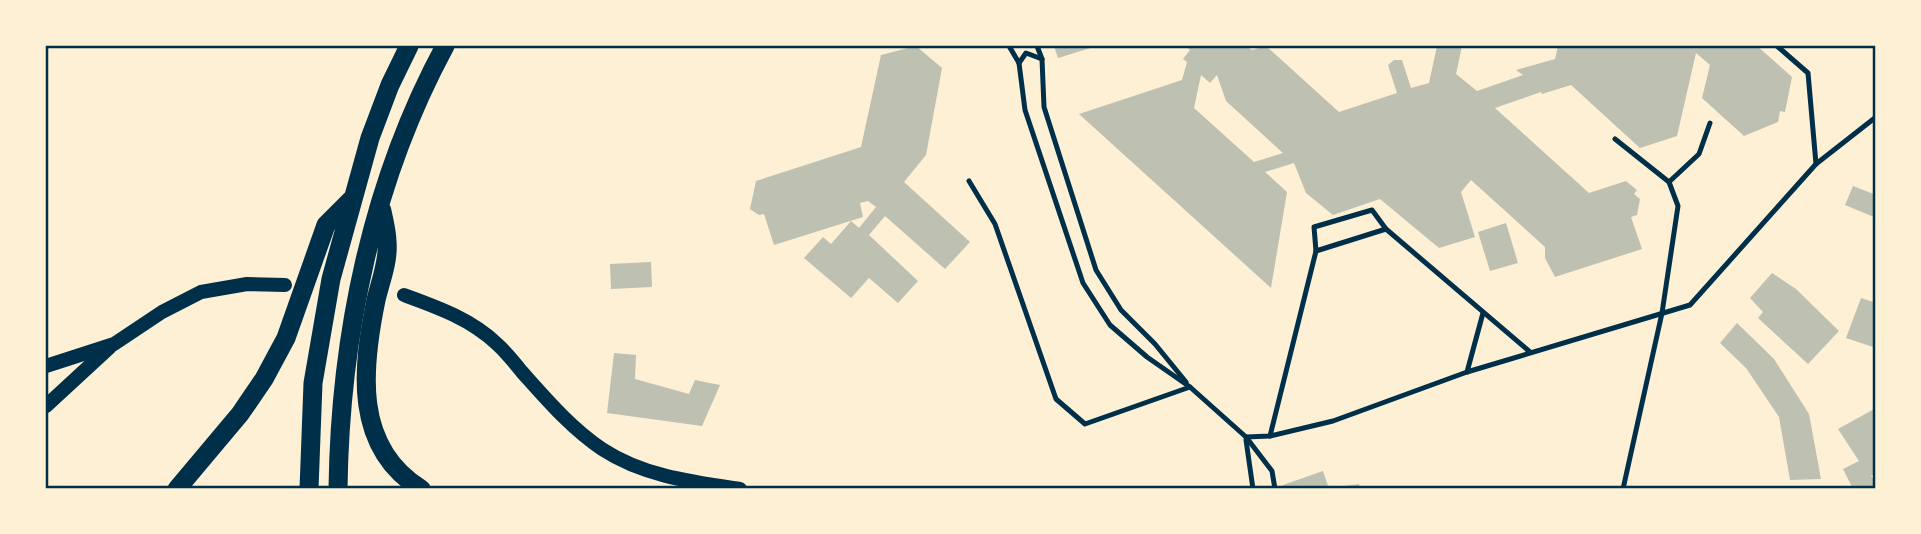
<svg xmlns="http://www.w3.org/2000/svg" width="1921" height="534" font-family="'Exo 2',sans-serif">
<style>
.building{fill:#bec0b2;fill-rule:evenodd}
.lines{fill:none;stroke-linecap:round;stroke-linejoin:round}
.service{stroke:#003049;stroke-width:5}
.secondary{stroke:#003049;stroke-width:14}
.trunk{stroke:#003049;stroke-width:19}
.neatline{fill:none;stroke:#003049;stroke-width:2.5}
</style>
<rect width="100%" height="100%" fill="#fdf0d5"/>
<!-- building -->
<g class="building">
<polygon points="916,46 942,68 926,155 904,182 970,242 945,269 885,216 869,235 918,281 898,303 869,278 851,298 804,258 823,237 831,244 851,221 859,228 876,207 868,201 860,203 863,217 774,245 764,214 759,215 750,209 756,181 861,147 881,55"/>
<polygon points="1054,46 1097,46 1058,58"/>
<path d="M 1185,46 L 1246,46 L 1252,50 L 1266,46 L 1339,112 L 1397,93 L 1388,65 L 1394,60 L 1402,60 L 1411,88 L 1429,83 L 1437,46 L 1462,46 L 1456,74 L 1477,91 L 1523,75 L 1516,70 L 1555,59 L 1558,46 L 1757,46 L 1792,77 L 1785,112 L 1780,111 L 1778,122 L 1744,136 L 1702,98 L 1710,65 L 1696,53 L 1677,136 L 1640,148 L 1571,85 L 1542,94 L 1541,92 L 1495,108 L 1589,193 L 1626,181 L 1637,190 L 1634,194 L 1640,199 L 1637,215 L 1631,217 L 1642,249 L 1555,277 L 1545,258 L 1545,247 L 1471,180 L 1461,192 L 1475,237 L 1439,248 L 1380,199 L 1333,215 L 1306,193 L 1294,163 L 1265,172 L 1287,192 L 1271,288 L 1079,114 L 1182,80 L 1187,62 L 1183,59 L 1190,50 ZM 1201,75 L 1210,83 L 1217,75 L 1226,101 L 1283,153 L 1254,162 L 1194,108 Z"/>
<polygon points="1853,186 1876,195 1874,217 1845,205"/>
<polygon points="1506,223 1518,263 1490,271 1478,232"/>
<polygon points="651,262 652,287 611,289 610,264"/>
<polygon points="1772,273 1796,289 1839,331 1808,364 1758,318 1763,312 1750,298"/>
<polygon points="1861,298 1876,303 1876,348 1846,338"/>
<polygon points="1737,323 1774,359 1809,414 1821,479 1790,480 1779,417 1746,368 1720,343"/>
<polygon points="614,353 636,355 635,379 689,394 695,380 720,385 702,426 607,413"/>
<polygon points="1876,408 1876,473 1871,476 1876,482 1876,489 1853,489 1843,469 1859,461 1838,429"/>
<polygon points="1323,471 1329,489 1284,489 1283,485"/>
<polygon points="1359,484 1360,489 1338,489 1338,487"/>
</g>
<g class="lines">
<!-- service -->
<g class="service">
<polyline points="1009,46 1019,63 1025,110 1083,283 1110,325 1147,357 1190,387 1246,437 1272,471 1275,489"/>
<polyline points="1037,46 1042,59"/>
<polyline points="1777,46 1808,73 1816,164"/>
<polyline points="1019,63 1026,53 1042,59 1044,107 1096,270 1121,310 1155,344 1186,382"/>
<polyline points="1615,139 1669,182 1678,206 1662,313 1623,489"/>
<polyline points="969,181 995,224 1056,399 1085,424 1190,387"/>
<polyline points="1669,182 1699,154 1710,123"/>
<polyline points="1316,251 1386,229"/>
<polyline points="1467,372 1483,313"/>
<polyline points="1270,436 1316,251 1314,227 1372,210 1386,229 1530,352"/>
<polyline points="1246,437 1270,436 1333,421 1467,372 1690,305 1816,164 1876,117"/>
<polyline points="1246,440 1253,489"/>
</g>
<!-- secondary -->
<g class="secondary">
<path d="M 404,295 C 437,307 471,319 497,344 C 506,352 514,362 522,372 C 547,400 571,428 602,449 C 643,476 692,482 740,489"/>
<polyline points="46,366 114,344 162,312 201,292 247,284 285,285"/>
<polyline points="46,406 110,347"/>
</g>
<!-- trunk -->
<g class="trunk">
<path d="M 382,211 C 384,221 387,232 387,242 C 389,260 380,283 376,300 C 362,368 353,447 421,489"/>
<polyline points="177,489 240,414 264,379 286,338 326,225 351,200"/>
<polyline points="309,489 313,383 331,279 370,138 390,85 409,46"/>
<path d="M 338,489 C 340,336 372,181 445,46"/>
</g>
</g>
<!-- border -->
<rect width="1921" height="534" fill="none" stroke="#fdf0d5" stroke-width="94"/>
<rect x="47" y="47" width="1827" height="440" class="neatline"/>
</svg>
